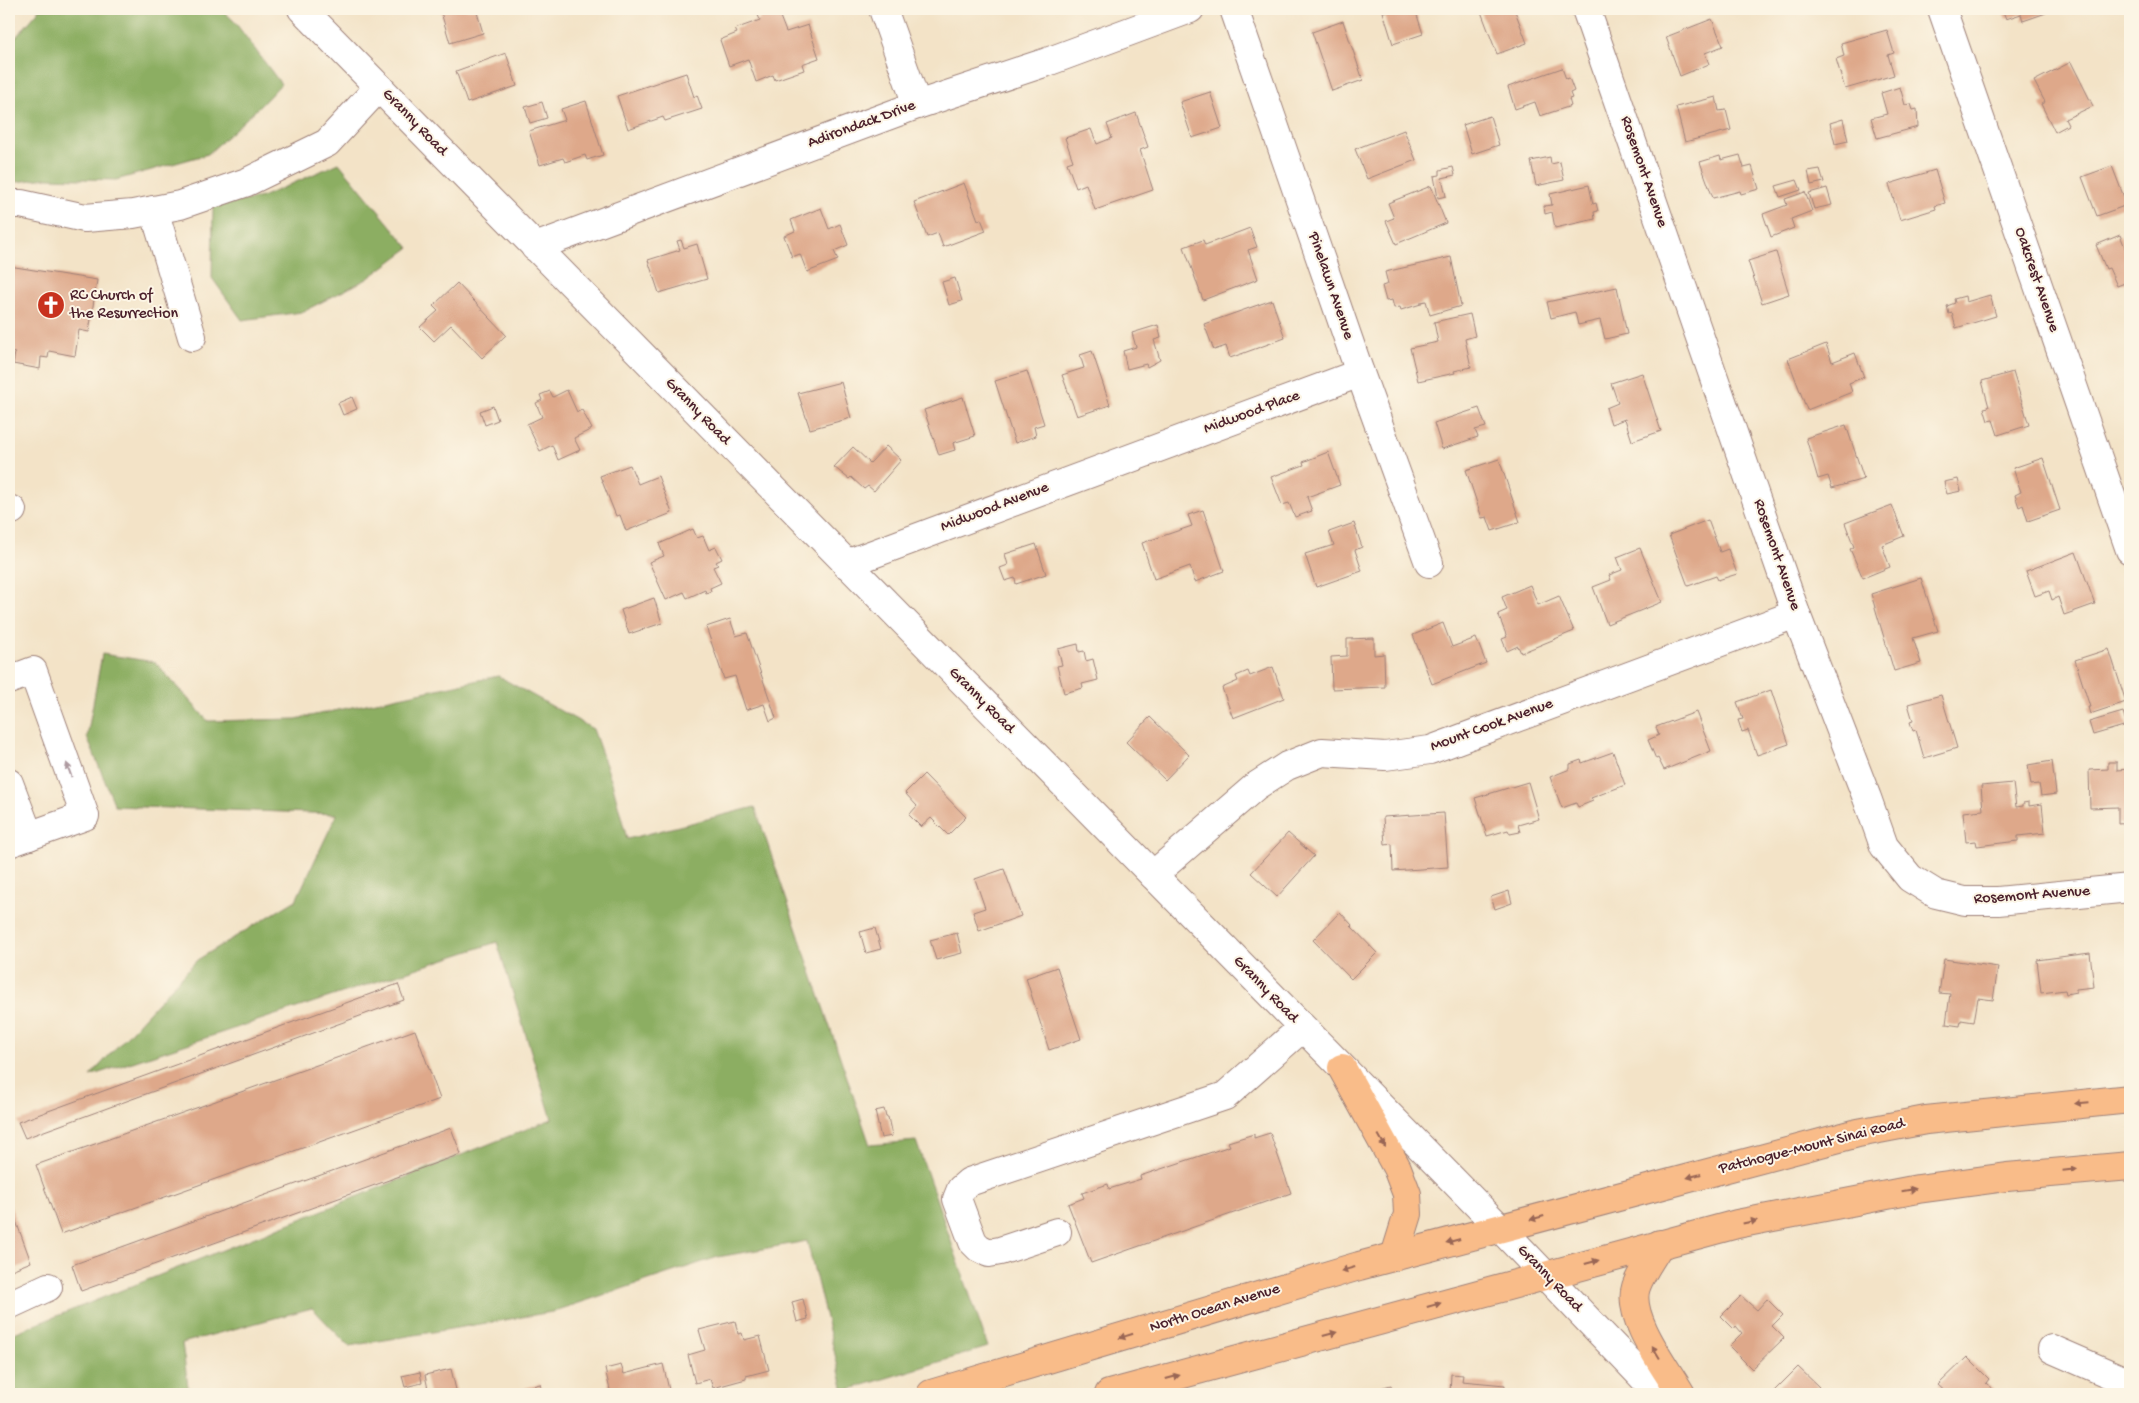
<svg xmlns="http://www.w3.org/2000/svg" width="2139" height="1403" font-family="'Gochi Hand',sans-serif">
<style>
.forest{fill:#8cae62;stroke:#6b6646}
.building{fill:#dea88a}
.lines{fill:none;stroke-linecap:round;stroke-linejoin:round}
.minor-casing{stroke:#9e8179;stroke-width:30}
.highway-casing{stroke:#9e8179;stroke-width:30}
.minor{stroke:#fff;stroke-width:28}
.highway{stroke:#f9bc89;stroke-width:28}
.oneway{fill:#ae9aa0}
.oneway2{fill:#965}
.labels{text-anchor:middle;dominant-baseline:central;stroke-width:4;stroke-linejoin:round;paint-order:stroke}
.street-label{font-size:16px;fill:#4a1f2b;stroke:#fcf5e5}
.poi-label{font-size:16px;fill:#4a1f2b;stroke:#fcf5e5;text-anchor:start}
</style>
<rect width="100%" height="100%" fill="#fcf5e5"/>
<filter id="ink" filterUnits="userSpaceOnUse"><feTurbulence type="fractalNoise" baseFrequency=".02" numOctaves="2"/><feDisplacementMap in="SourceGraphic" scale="10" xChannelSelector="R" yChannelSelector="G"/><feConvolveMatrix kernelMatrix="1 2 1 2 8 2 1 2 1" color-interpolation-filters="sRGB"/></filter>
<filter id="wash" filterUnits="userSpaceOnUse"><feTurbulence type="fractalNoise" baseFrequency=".0096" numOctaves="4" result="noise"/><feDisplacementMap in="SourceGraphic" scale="20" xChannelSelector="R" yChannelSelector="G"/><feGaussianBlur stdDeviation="1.12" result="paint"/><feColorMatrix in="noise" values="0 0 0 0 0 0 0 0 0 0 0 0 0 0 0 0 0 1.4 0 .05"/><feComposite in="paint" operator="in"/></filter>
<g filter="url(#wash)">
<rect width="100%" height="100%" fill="#f3e3c7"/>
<!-- forest -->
<g class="forest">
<polygon points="38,9 221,9 234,21 281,84 260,106 208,154 116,180 47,178 9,183 9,45 38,12"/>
<polygon points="339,163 409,248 367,279 302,312 242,320 212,278 213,207 262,197"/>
<polygon points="102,654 155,662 208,721 296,719 498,676 593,729 612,782 627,839 755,807 870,1145 916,1141 988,1347 844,1391 807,1241 718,1257 552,1312 349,1346 312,1308 182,1343 189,1394 9,1394 9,1335 552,1119 497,942 90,1076 197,960 296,900 337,814 115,806 87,737"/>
</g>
<g id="blocks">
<!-- building -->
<g class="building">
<polygon points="440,9 476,9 483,33 450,43"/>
<polygon points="774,9 777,9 786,32 808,25 819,58 802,64 804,70 775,80 773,75 756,82 748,59 729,66 720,40 737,33 735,29 760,20 758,15"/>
<polygon points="1395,9 1415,9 1423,34 1393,44 1383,12"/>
<polygon points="1480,9 1522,9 1515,11 1527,43 1497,54"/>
<polygon points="2002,9 2044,9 2046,13 2023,21 2021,14 2006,19"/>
<polygon points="1712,19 1723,46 1705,53 1709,64 1680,76 1666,37"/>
<polygon points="1343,21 1363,80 1332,91 1312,32"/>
<polygon points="1887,30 1894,53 1888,55 1894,75 1845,89 1836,59 1844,56 1841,43"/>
<polygon points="506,53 517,86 467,103 456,71"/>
<polygon points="2071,62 2093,106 2065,119 2068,125 2055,132 2041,104 2045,102 2034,81"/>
<polygon points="1562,68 1566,79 1569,78 1574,91 1570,93 1572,98 1569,99 1571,106 1540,116 1535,102 1515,109 1508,87"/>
<polygon points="686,73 694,97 697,95 702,109 665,121 663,117 628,129 617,96"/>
<polygon points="1900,87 1905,105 1911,104 1913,110 1917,109 1918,127 1877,138 1871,118 1887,114 1881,93"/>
<polygon points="1210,92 1222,128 1192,138 1180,102"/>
<polygon points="1716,97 1719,111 1726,110 1731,130 1685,142 1676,107"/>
<polygon points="586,101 603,155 587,160 585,155 565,162 563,158 540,165 529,131 565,120 561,109"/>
<polygon points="542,102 547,118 530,123 525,107"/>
<polygon points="1136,113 1148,147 1140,150 1153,190 1095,210 1086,184 1076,188 1067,163 1073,161 1065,138 1091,129 1097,144 1112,138 1107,124"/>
<polygon points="1490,116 1499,145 1472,154 1463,125"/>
<polygon points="1843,119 1848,141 1835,144 1830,123"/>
<polygon points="1404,130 1416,160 1367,179 1355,149"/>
<polygon points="1740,155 1744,168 1752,166 1759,189 1741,194 1740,191 1713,198 1700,162 1720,156 1721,160"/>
<polygon points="1550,157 1551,164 1560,162 1564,180 1536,186 1531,161"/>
<polygon points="2112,166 2127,205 2097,216 2082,177"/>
<polygon points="1453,167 1455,175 1442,178 1446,196 1438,198 1434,176 1440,175 1440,170"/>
<polygon points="1820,169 1824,182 1811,185 1808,171"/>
<polygon points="1935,170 1945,203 1935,206 1936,209 1900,220 1889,184"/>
<polygon points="1797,180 1801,190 1780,197 1776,186"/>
<polygon points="964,183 978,220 981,219 986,231 943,247 938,233 927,237 914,202"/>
<polygon points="1589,185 1593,204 1596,203 1598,211 1594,212 1595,219 1555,228 1552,212 1545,214 1544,206 1552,205 1550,194"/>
<polygon points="1431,186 1446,223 1396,244 1386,221 1394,218 1388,203"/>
<polygon points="1827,188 1832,205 1814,209 1809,193"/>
<polygon points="1805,192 1812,211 1791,219 1794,228 1771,237 1763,214 1787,205 1785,199"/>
<polygon points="821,208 829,229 840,224 848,245 834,251 838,260 807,272 800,254 792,257 784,236 795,231 791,220"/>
<polygon points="1250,228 1257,247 1248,250 1258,279 1203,300 1184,247 1203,240 1205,245"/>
<polygon points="2120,235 2126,250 2130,248 2130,281 2117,286 2109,268 2106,269 2096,245"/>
<polygon points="681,240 684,248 697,244 707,279 659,293 648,260 680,250 677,241"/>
<polygon points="1776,252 1789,294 1762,303 1748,261"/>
<polygon points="1451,257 1461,306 1430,315 1426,301 1421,302 1421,304 1401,310 1400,307 1394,308 1392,300 1386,301 1382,286 1388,284 1385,272"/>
<polygon points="9,266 97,280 89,332 79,330 75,356 49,351 48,358 41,357 40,369 13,364 15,353 9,352"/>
<polygon points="955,278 962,301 949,305 942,282"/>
<polygon points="457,283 506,335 482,358 451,325 434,341 420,327 438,311 433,306"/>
<polygon points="1617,287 1627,334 1605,339 1600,320 1578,325 1575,312 1551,318 1547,302"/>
<polygon points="1990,295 1996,316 1956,328 1952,313 1949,314 1947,306 1955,303 1954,299 1965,296 1966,302"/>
<polygon points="1272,300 1285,338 1230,358 1226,346 1214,350 1204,324"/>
<polygon points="1470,314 1475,336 1465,339 1471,367 1454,371 1455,373 1418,381 1410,348 1438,342 1434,322"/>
<polygon points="1158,325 1161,338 1154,340 1160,360 1147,367 1146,364 1127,369 1123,351 1136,347 1132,333"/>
<polygon points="1826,344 1832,362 1855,353 1864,377 1849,383 1852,392 1807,410 1788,359"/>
<polygon points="1092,351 1110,405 1077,416 1062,375 1084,368 1080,355"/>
<polygon points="1027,371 1044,424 1034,427 1036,436 1015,443 995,381"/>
<polygon points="2013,372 2029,425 1998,435 1993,420 1988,421 1984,408 1989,407 1982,381"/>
<polygon points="1642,373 1661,431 1632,441 1625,419 1611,424 1606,408 1618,403 1611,383"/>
<polygon points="841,382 851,418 810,429 798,393"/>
<polygon points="567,390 577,412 582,410 592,429 574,438 580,450 558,460 552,445 540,451 527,424 542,417 536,403 542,400 540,395 550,391 553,397"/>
<polygon points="352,397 357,409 343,415 338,403"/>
<polygon points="963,397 975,436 953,443 955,450 939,455 924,410"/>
<polygon points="493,406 498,420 485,425 480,411"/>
<polygon points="1479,408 1486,427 1475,430 1478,437 1442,449 1434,423"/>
<polygon points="1846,425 1864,479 1832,488 1828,476 1818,479 1806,438"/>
<polygon points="886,446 901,460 874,491 868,486 864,489 851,477 849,479 834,467 853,447 870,463"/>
<polygon points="1328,452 1340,485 1307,497 1312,511 1295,517 1289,503 1282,505 1271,477 1304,465 1303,462"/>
<polygon points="2043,458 2060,510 2028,521 2023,505 2019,507 2015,495 2021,492 2013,468"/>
<polygon points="1499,459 1520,522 1492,531 1487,517 1482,518 1466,470"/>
<polygon points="630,465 638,484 658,476 672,513 626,531 620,515 616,516 600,476"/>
<polygon points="1958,479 1961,491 1947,494 1944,482"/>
<polygon points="1892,505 1904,536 1882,545 1890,567 1863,578 1850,549 1854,547 1845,523"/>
<polygon points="1203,510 1224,571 1195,582 1190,566 1154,579 1142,543 1192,526 1188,515"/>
<polygon points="1708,520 1720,552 1728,549 1737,574 1718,580 1716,576 1688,586 1669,535"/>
<polygon points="1354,523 1362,547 1355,550 1362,571 1316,587 1305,554 1334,545 1329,532"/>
<polygon points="693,529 697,538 703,536 709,550 716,547 722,559 716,562 718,565 713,567 721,583 710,588 711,591 706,593 705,590 687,598 684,592 666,600 649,562 664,556 659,544"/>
<polygon points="1036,544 1046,574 1016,584 1015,578 1005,581 1000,568 1008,565 1005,554"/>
<polygon points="1640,548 1662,602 1607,624 1593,587 1611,580 1609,575 1622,570 1617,557"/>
<polygon points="2076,552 2095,604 2064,615 2058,597 2052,600 2049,591 2035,596 2026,571"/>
<polygon points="1921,578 1938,631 1913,638 1921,663 1894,671 1871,594"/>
<polygon points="1530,585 1538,605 1559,596 1574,631 1521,653 1518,646 1507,651 1502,639 1507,637 1498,614 1507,610 1502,597"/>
<polygon points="654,598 662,623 629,634 621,610"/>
<polygon points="730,619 736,636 747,633 776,718 770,721 764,704 746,710 735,676 724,679 706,627"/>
<polygon points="1443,623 1452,647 1476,638 1486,663 1432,684 1413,635"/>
<polygon points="1374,638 1374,655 1384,654 1385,687 1332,689 1331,657 1347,656 1347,639"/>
<polygon points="1078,644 1079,652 1084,651 1086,661 1093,659 1098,680 1082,684 1083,688 1064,693 1057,666 1062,665 1058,649"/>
<polygon points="2109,649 2126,702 2090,714 2088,707 2090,707 2075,660"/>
<polygon points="1273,667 1284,698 1233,718 1222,688 1238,681 1236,676 1248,671 1250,676"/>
<polygon points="1771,690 1789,744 1757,755 1748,730 1742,732 1738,720 1743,719 1737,702"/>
<polygon points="1941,695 1957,748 1924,758 1916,730 1913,731 1910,722 1913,721 1908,704"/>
<polygon points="1696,712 1711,751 1664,770 1658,758 1656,759 1648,740 1659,735 1656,727"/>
<polygon points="2123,712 2127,725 2093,735 2089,722"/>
<polygon points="1150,717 1189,755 1165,780 1126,742"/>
<polygon points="1613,752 1625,785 1591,798 1593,801 1578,807 1576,803 1562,808 1550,777 1570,769 1570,764 1581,760 1582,763"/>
<polygon points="2052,761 2056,794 2041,796 2039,784 2031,785 2028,765"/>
<polygon points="2108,762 2117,762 2117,770 2130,769 2130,823 2118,824 2118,807 2090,808 2089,770 2108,769"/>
<polygon points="924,774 966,817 948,835 931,818 921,827 909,815 917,806 905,793"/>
<polygon points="1528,782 1539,819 1518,825 1520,832 1510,834 1508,830 1487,836 1475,798"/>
<polygon points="2013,783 2016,807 2023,806 2023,803 2029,802 2029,806 2042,804 2045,833 2018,836 2018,841 1977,846 1976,841 1966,842 1963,812 1983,810 1981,786"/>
<polygon points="1444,813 1448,867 1393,871 1392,844 1385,845 1383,817"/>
<polygon points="1288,833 1314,856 1277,897 1251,873"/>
<polygon points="1004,869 1021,916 979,931 973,912 985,908 975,879"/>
<polygon points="1509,891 1512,903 1495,909 1491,897"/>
<polygon points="1340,912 1352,925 1351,926 1377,953 1351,979 1313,940"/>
<polygon points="875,928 881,949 866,953 860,932"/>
<polygon points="957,933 962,953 936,960 930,940"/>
<polygon points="2090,953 2094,987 2076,989 2076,992 2066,994 2065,990 2041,993 2037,960"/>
<polygon points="1944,959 1998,967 1993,1000 1978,998 1974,1022 1961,1020 1960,1026 1946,1024 1950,994 1939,993"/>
<polygon points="1057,967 1081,1039 1049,1050 1026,978"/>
<polygon points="398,984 404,1000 25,1138 18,1122"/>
<polygon points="415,1030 440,1099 61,1234 36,1165"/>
<polygon points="884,1109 886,1117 888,1117 892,1136 881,1138 875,1111"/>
<polygon points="451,1128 461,1154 81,1291 72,1265"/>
<polygon points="1270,1133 1291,1193 1091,1263 1068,1204 1084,1198 1082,1193 1108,1184 1109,1189 1141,1179 1140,1176 1230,1146 1228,1142 1254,1134 1254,1138"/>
<polygon points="9,1202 31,1262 9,1271"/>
<polygon points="1741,1296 1757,1310 1767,1299 1783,1315 1772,1326 1784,1338 1752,1369 1729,1346 1742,1333 1736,1326 1734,1329 1721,1316"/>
<polygon points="803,1299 808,1319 797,1322 792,1302"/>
<polygon points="735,1321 738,1334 742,1333 744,1340 760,1336 769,1370 746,1376 746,1379 713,1388 710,1379 695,1383 688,1355 705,1350 699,1330"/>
<polygon points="1967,1357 1989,1379 1986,1383 1998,1394 1948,1394 1938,1385"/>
<polygon points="663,1364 670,1394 611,1394 605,1369 621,1365 624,1374"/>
<polygon points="1798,1367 1819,1387 1815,1391 1818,1394 1771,1394"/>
<polygon points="451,1369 457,1394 429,1394 425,1375"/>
<polygon points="420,1372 422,1383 405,1387 402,1376"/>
<polygon points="1451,1374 1463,1375 1462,1381 1505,1385 1504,1394 1450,1394"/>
<polygon points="540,1384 543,1394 527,1394 525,1388"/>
<polygon points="1391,1385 1393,1394 1358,1394"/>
</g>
</g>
</g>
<g filter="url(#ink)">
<use href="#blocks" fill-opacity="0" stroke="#9e8179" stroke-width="1"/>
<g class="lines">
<!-- minor casing -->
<g class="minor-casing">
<g id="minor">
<polyline points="302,9 1500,1228 1659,1394"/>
<polyline points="883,9 917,105"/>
<polyline points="1234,9 1360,373 1429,563"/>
<polyline points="1586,9 1796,614 1867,798 1884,846 1910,878 1936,894 1965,901 1998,901 2130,888"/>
<polyline points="1942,9 2130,550"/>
<polyline points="9,204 21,204 85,218 133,214 180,205 247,182 327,143 379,87"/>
<polyline points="154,210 192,337"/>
<polyline points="535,247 917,105 1047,62 1190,9"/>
<polyline points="9,511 12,510"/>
<polyline points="846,564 1360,373"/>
<polyline points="9,680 33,671 85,816 9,843"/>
<polyline points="9,783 29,836"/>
<polyline points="1153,875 1256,786 1287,766 1322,752 1385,756 1430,750 1796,614"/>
<polyline points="1057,1232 1000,1251 989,1253 979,1248 973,1242 957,1199 961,1189 969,1182 1225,1096 1302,1028"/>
<polyline points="9,1305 48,1287"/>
<polyline points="2052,1349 2130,1383"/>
</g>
</g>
<!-- highway casing -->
<g class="highway-casing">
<g id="highway">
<polyline points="1342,1068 1397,1168 1407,1194 1408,1214 1395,1256"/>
<path d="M 1660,1244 C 1652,1258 1641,1272 1636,1287 C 1626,1317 1666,1368 1681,1394"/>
<polyline points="931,1394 1359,1266 1858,1133 1926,1120 2130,1099"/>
<polyline points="1109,1394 1737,1224 1918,1189 2007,1177 2130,1166"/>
</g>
</g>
<!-- minor -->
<use href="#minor" class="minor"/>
<!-- highway -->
<use href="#highway" class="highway"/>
</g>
<!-- one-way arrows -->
<defs><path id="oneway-solid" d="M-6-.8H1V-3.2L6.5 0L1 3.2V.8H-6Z" transform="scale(1.25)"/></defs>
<use class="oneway" href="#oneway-solid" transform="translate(69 770) rotate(-110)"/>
<g class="oneway2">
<use href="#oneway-solid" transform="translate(2082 1103) rotate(175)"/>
<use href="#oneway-solid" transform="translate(1382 1141) rotate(61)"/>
<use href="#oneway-solid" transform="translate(2070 1170) rotate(-6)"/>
<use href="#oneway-solid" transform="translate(1694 1176) rotate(165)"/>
<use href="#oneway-solid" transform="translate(1909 1190) rotate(-10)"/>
<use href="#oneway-solid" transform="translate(1537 1218) rotate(165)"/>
<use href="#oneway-solid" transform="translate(1750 1222) rotate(-12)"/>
<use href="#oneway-solid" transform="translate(1453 1241) rotate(165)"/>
<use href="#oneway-solid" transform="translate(1592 1262) rotate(-15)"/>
<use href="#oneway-solid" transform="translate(1348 1269) rotate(164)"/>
<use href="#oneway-solid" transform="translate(1434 1305) rotate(-16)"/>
<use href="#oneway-solid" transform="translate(1330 1334) rotate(-15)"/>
<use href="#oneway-solid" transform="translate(1126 1336) rotate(162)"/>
<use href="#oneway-solid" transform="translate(1656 1352) rotate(-121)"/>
<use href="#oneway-solid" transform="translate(1173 1377) rotate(-15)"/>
</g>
</g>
<!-- icons -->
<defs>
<g id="church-disc" transform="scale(1.4375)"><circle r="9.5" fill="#c8321e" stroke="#fcf5e5"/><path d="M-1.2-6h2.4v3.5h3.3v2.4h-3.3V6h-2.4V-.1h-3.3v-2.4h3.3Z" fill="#fff"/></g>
</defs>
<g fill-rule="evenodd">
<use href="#church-disc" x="51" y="305"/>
</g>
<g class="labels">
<!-- street labels -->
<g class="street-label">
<text transform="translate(414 123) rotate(46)">Granny Road</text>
<text transform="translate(862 125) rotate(-20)">Adirondack Drive</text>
<text transform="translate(1643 172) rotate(71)">Rosemont Avenue</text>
<text transform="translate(2036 280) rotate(71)">Oakcrest Avenue</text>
<text transform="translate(1330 286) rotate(71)">Pinelawn Avenue</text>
<text transform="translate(697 412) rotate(46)">Granny Road</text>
<text transform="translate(1252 413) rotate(-20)">Midwood Place</text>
<text transform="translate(995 508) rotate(-21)">Midwood Avenue</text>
<text transform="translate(1776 555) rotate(71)">Rosemont Avenue</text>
<text transform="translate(981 701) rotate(45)">Granny Road</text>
<text transform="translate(1492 726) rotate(-20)">Mount Cook Avenue</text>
<text transform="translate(2032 896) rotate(-4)">Rosemont Avenue</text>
<text transform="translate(1265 990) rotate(46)">Granny Road</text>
<text transform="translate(1812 1147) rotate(-14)">Patchogue-Mount Sinai Road</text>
<text transform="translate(1549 1279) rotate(46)">Granny Road</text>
<text transform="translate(1215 1309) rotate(-17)">North Ocean Avenue</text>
</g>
<!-- poi labels -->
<g class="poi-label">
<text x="70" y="296">RC Church of<tspan x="70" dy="18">the Resurrection</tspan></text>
</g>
</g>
<!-- margin -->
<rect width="2139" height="1403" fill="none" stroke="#fcf5e5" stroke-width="30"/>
</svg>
